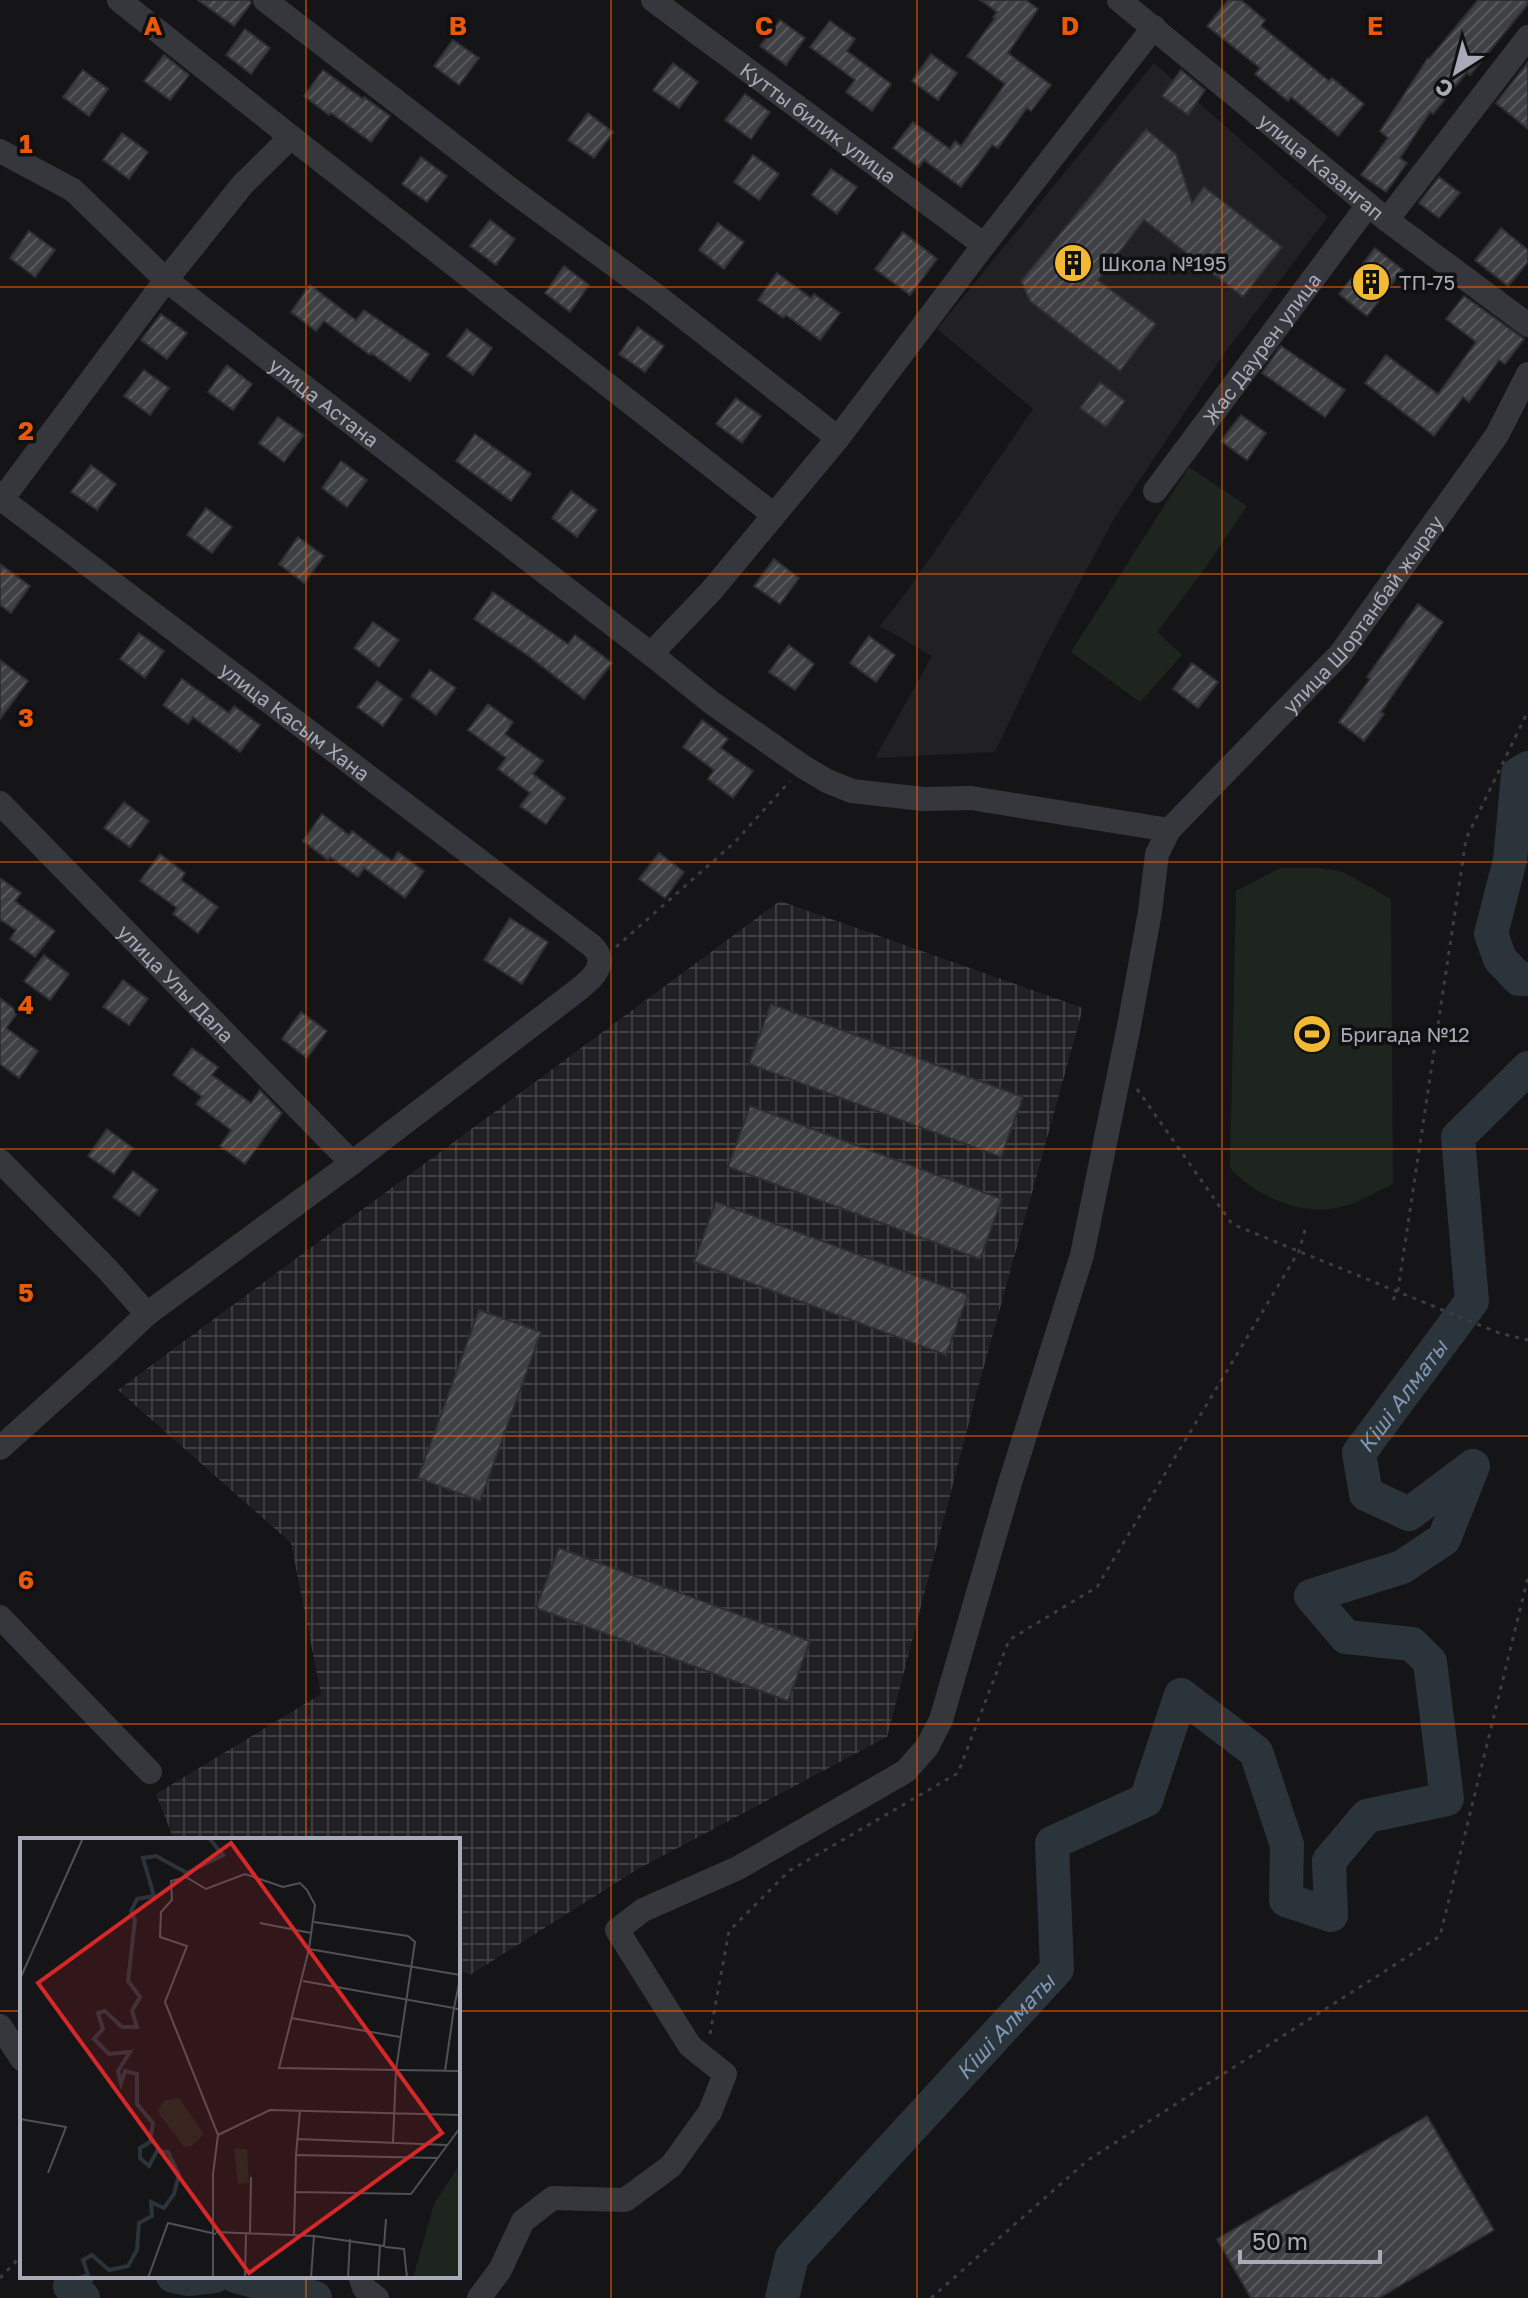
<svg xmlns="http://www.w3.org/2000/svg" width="1528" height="2298" font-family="'Golos Text',sans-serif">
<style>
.built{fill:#212124}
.industrial{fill:url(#industrial-grid)}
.grass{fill:#1d251e}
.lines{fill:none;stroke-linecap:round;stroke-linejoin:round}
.river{stroke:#2b333b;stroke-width:34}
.building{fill:url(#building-hatch);stroke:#2f2f33;stroke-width:2}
.path{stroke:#3c3d43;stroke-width:3;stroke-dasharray:4 6;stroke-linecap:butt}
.minor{stroke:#36373c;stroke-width:24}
.grid{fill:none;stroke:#e8590c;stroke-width:2;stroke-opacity:0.55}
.labels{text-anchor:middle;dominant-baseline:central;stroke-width:7;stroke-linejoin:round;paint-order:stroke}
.street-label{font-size:20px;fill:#a7abb7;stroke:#101012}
.poi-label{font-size:20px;fill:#a7abb7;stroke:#101012;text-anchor:start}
.water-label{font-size:22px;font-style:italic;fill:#7d97b2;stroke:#101012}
.inset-river{fill:none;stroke:#2b333b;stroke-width:4}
.inset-road{fill:none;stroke:#4f5157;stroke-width:2}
.view{fill:#d62828;fill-opacity:0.15;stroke:#d62828;stroke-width:4}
.inset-edge{fill:none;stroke:#a7abb7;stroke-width:4}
.grid-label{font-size:26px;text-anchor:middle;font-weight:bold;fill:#e8590c;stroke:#101012;stroke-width:7;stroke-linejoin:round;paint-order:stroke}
</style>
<defs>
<pattern id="industrial-grid" width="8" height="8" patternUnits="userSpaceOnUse" patternTransform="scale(2)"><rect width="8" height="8" fill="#212124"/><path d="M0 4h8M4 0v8" fill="none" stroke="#3e3f42"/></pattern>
<pattern id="building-hatch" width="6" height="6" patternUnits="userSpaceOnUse" patternTransform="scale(2)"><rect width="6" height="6" fill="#3f4044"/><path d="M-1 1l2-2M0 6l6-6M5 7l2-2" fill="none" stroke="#58595d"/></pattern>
</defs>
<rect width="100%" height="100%" fill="#151517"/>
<!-- built -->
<polygon class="built" points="1154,63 1328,217 1221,358 1115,517 1044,649 995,752 875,758 932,656 880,626 905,594 1033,409 937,329"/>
<!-- industrial -->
<polygon class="industrial" points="780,901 1083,1008 978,1388 887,1737 638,1869 470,1975 458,1969 458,1840 174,1840 156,1794 321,1694 291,1543 118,1390"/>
<!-- grass -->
<g class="grass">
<polygon points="1189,467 1247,506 1205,568 1157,632 1182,655 1140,702 1071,652"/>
<path d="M 1280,868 L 1320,868 L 1343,872 L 1391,899 L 1393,1184 C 1378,1191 1363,1200 1348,1205 C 1306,1219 1258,1198 1230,1168 L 1236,891 Z"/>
</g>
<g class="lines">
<!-- river -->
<g class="river">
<polyline points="1528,768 1518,774 1510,860 1491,934 1500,959 1519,979 1528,979"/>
<polyline points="77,2276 70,2286 83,2298"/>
<polyline points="173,2276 189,2279 215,2276"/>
<polyline points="236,2276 315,2298"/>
<path id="s1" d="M 782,2298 L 792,2257 L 1057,1969 L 1052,1843 L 1146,1800 L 1181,1695 L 1256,1752 L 1287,1845 L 1286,1900 L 1331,1915 L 1329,1861 L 1367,1816 L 1447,1799 L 1430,1662 L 1412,1644 L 1346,1637 L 1311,1596 L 1402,1567 L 1444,1539 L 1473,1466 L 1409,1514 L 1366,1494 L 1359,1453 L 1472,1301 L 1458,1137 L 1528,1068"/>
</g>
</g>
<!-- building -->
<g class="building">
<polygon points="198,0 250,0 251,3 234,26"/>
<polygon points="980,0 1026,0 1038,9 1008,53 1051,85 1031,111 1027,108 998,148 992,145 961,187 924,160 919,167 893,148 913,122 950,149 955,141 961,146 1005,84 967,56 995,18 993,17 997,12"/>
<polygon points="1228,0 1241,0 1265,20 1261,26 1329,81 1332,78 1364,104 1338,136 1291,97 1288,101 1255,74 1260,68 1207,26"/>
<polygon points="1478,0 1528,0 1528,4 1470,75 1467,72 1433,114 1430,112 1400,158 1407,163 1386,192 1361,175 1388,138 1380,131 1428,58 1429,59"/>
<polygon points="780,20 805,38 786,65 760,46"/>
<polygon points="830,21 855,39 847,51 891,84 872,111 846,92 855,80 810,47"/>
<polygon points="245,29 270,48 251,74 226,55"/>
<polygon points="453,40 479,58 459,85 434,66"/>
<polygon points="931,54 957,73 938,100 912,81"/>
<polygon points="164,55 189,75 170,100 144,81"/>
<polygon points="1528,62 1528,129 1496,103"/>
<polygon points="673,63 698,82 679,108 653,90"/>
<polygon points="83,70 108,89 89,116 63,97"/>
<polygon points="323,70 363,99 364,97 390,116 371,142 331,113 329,115 304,96"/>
<polygon points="1181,70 1205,90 1188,115 1162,96"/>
<polygon points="745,94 770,112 751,139 725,120"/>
<polygon points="588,113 613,132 594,158 568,140"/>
<polygon points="1146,129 1176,154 1192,203 1204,187 1282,247 1243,297 1144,220 1098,280 1156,324 1120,371 1030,301 1021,281"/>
<polygon points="122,133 148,152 129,179 103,160"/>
<polygon points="753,155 779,174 759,200 734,182"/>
<polygon points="421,157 447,176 427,202 402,184"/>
<polygon points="831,169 857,187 837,214 812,195"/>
<polygon points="1439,177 1460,193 1439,218 1419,203"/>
<polygon points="490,220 515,239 496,265 470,246"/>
<polygon points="718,223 744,242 724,269 699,250"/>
<polygon points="1501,228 1528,250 1528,262 1508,286 1475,260"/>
<polygon points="29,231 55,250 35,277 10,258"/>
<polygon points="903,232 937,259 910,295 875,269"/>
<polygon points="1375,248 1403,270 1367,316 1339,294"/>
<polygon points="564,266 589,285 570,312 545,293"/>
<polygon points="777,273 811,298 814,294 840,313 820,340 786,315 783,318 758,300"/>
<polygon points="310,285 356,320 364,310 429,354 410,381 371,353 370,355 324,321 316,331 291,312"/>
<polygon points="1464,296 1524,339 1505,364 1499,360 1469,402 1463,397 1434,436 1365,383 1386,355 1438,394 1476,342 1446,319"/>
<polygon points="161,314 187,333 167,359 141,340"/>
<polygon points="638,327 664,346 645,372 619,354"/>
<polygon points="467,329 492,348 473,375 447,356"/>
<polygon points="1281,346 1345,390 1325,417 1262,373"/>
<polygon points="227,365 252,384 233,410 208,392"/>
<polygon points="144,370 169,388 150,415 124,396"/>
<polygon points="1100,382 1125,401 1106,427 1080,408"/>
<polygon points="736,398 761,416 742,443 716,424"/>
<polygon points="1241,415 1266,433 1247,460 1221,441"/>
<polygon points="278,417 304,435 284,462 259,443"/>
<polygon points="475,434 531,474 511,501 456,461"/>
<polygon points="341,461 367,480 347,507 322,488"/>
<polygon points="91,465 116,484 97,510 71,492"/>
<polygon points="571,491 597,510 577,537 552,518"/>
<polygon points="206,508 232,527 212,553 187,535"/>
<polygon points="298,537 324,556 304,583 279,564"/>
<polygon points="774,559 799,578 780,604 754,586"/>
<polygon points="0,564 30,586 11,613 0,605"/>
<polygon points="493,592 568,644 575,635 612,663 584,699 530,657 474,619"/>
<polygon points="1418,604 1443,622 1381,712 1384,714 1364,741 1339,722 1370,679 1367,677"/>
<polygon points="373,622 399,640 379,667 354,648"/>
<polygon points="139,633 164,651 145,678 120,659"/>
<polygon points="869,636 895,655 876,682 850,663"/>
<polygon points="789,645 814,664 795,690 769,672"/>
<polygon points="0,660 28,681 0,719"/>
<polygon points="1192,663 1218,682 1198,708 1173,689"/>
<polygon points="430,670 456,688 436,715 411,696"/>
<polygon points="182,679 229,713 234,706 260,725 240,752 193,717 188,724 163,705"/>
<polygon points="377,681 402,699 383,726 357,707"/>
<polygon points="488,704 513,722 505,734 543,761 533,774 565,798 546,824 520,806 530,793 498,769 506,758 468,730"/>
<polygon points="702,720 728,739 721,748 753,771 733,798 708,779 714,770 683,747"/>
<polygon points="124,802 149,821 130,847 104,828"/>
<polygon points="322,814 349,835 352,831 392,861 398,852 424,871 405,898 364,868 358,877 330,857 328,860 303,841"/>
<polygon points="659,853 684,872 665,898 639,879"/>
<polygon points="160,854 185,873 181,880 218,907 198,933 173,914 177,908 140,881"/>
<polygon points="0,878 21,893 15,901 55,931 35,957 10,939 16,930 1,920 0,922"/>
<polygon points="510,918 548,942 522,984 484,960"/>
<polygon points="44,955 69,974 50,1000 24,981"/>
<polygon points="123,980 148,999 129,1025 103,1007"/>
<polygon points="0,998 18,1012 6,1028 38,1051 19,1078 0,1064"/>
<polygon points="771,1004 1023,1097 1001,1157 749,1064"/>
<polygon points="301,1012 327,1031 307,1058 282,1039"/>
<polygon points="192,1048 218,1067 212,1075 251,1103 260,1090 282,1113 245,1164 220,1146 231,1130 196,1104 202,1097 173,1075"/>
<polygon points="750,1106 1002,1199 980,1259 728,1167"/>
<polygon points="107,1129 133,1148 114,1174 88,1156"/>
<polygon points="133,1171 158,1190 139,1216 113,1197"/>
<polygon points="716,1202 968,1295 946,1355 694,1262"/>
<polygon points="479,1310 541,1332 480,1501 418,1478"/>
<polygon points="559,1548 810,1641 788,1701 536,1608"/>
<polygon points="1427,2116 1494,2230 1379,2298 1251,2298 1217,2239"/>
</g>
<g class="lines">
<!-- path -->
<g class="path">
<polyline points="616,947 735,842 790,781"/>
<polyline points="1137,1089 1232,1224 1499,1333 1528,1340"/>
<polyline points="1393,1300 1398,1290 1466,839 1528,711"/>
<polyline points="710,2034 729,1931 789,1871 958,1773 1009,1640 1097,1587 1299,1251 1305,1230"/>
<polyline points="0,2278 22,2255"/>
<polyline points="931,2298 1088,2160 1440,1936 1528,1577"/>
</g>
<!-- minor -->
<g class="minor">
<polyline points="119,0 291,137 774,515"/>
<polyline points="265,0 514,192 658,297 838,438 984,245 1154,27"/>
<path id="s2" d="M 653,0 L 984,245"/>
<path id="s3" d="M 1119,0 L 1387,220 L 1528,325"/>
<path id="s4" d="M 0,151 L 73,190 L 166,280 L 651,654 L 712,703 L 802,766 L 827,781 L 852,791 L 923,799 L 971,798 L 1169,830"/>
<polyline points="1387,220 1528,37"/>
<path id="s5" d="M 1155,491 L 1368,205"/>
<path id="s6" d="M 0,498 L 591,945 C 615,966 583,986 566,999 L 352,1163 L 147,1314 L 107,1352 L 0,1448"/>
<polyline points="0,502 166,280 243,184 291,137"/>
<polyline points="651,654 712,590 838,438"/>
<path id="s7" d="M 0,803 L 352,1163"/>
<polyline points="0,1161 108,1270 147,1314"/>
<polyline points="0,1617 150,1772"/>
<polyline points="0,2026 22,2059"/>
<polyline points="360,2276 364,2288 377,2298"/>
<path id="s8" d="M 479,2298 L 500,2270 L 523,2221 L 553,2198 L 625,2200 L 671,2166 L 710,2112 L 725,2074 L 690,2046 L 617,1930 L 643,1910 L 738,1868 L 906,1771 L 927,1747 L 941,1720 L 1010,1483 L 1082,1255 L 1129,1026 L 1150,912 L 1157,854 L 1169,830 L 1341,653 L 1497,435 L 1528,374"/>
</g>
</g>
<!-- grid -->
<path class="grid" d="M 306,0 L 306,1840M 611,0 L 611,2298M 917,0 L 917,2298M 1222,0 L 1222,2298M 0,287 L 1528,287M 0,574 L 1528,574M 0,862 L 1528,862M 0,1149 L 1528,1149M 0,1436 L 1528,1436M 0,1724 L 1528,1724M 0,2011 L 22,2011M 458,2011 L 1528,2011M 306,2276 L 306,2298"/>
<!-- icons -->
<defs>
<g id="building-disc" transform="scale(2)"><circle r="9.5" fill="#f2b932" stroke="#101012"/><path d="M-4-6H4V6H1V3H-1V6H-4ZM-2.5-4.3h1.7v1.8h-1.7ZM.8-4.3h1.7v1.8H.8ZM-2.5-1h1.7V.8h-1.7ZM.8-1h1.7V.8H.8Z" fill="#111"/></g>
<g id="stadium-disc" transform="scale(2)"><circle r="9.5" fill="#f2b932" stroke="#101012"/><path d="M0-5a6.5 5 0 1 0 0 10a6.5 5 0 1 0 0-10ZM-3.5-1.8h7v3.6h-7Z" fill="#111"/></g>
</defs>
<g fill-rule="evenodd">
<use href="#building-disc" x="1073" y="263"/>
<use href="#building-disc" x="1371" y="282"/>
<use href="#stadium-disc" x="1312" y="1034"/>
</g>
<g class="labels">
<!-- street labels -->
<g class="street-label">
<text stroke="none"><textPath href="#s2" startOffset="206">Кутты билик улица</textPath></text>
<text stroke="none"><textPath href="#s3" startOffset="262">улица Казангап</textPath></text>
<text stroke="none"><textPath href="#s5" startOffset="178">Жас Даурен улица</textPath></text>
<text stroke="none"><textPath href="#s4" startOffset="412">улица Астана</textPath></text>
<text stroke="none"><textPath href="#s8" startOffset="2150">улица Шортанбай жырау</textPath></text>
<text stroke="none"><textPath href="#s6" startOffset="370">улица Касым Хана</textPath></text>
<text stroke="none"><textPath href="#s7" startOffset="252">улица Улы Дала</textPath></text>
</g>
<!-- poi labels -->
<g class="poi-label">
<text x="1101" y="263">Школа №195</text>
<text x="1399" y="282">ТП-75</text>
<text x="1340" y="1034">Бригада №12</text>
</g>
<!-- water labels -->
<g class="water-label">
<text stroke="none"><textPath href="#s1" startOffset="2012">Кіші Алматы</textPath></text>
<text stroke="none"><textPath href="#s1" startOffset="356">Кіші Алматы</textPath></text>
</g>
</g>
<!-- overview -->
<g transform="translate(20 1838)">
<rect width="440" height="440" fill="#151517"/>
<path d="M 159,260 L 184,296 L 172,308 L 164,309 L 137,273 L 145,262 ZM 214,311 L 227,311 L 229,345 L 218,346 ZM 440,326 L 440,440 L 393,440 L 414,366 Z" fill="#1d251e"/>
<path class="inset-river" d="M 59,440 L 68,437 L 63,422 L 72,417 L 89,432 L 108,428 L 117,412 L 119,385 L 132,378 L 131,364 L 144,370 L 154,356 L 159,337 L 148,314 L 137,313 L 129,328 L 120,320 L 120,310 L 130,304 L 133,285 L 117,266 L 117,236 L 105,233 L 101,245 L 98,233 L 110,214 L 89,216 L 74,201 L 83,191 L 78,175 L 85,173 L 102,189 L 117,189 L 112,173 L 120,159 L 108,143 L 115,82 L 111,73 L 117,61 L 134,58 L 123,20 L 136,18 L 167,35 L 203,17 L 189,0"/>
<path class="inset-road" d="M 294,84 L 388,98 L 395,104 L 376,232 L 373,304M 240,85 L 291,95M 289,111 L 440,137M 0,141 L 63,0M 440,141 L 434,170 L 440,172M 283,143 L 434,170 L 425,233M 271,180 L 380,199M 0,281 L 46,289 L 28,335M 198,297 L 250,272 L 440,277M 277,301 L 427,307M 276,317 L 280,272M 275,354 L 391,356 L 440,290M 196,394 L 294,398 L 364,408 L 366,381M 230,395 L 231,339M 274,398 L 276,317 L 417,320M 365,409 L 384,411 L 387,440M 128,440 L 148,385 L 196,396M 193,440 L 193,336 L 198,297 L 145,164 L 167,108 L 140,99 L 141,74 L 152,62 L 151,43 L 166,39 L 186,51 L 225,36 L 263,49 L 280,45 L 287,52 L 295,67 L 289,111 L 259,230 L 440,233M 225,440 L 226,395M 291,440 L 294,398M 328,440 L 330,401M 358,440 L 360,408"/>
<path class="view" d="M 211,5 L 422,295 L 229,435 L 18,145 Z"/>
<rect width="440" height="440" class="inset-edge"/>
</g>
<g class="grid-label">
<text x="153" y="35">A</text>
<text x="458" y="35">B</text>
<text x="764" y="35">C</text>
<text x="1070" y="35">D</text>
<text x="1375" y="35">E</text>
<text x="26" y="153">1</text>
<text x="26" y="440">2</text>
<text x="26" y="727">3</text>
<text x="26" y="1014">4</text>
<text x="26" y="1302">5</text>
<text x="26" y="1589">6</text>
</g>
<!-- north arrow -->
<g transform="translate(1456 72) rotate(216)" stroke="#101012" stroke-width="6" paint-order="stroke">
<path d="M0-6L14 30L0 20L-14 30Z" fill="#a7abb7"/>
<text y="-12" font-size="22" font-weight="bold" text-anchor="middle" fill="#a7abb7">С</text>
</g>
<!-- scale -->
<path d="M1240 2250v12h140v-12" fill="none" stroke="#a7abb7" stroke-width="4"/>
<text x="1252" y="2250" font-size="24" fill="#a7abb7" stroke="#101012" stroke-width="6" paint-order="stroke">50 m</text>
</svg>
